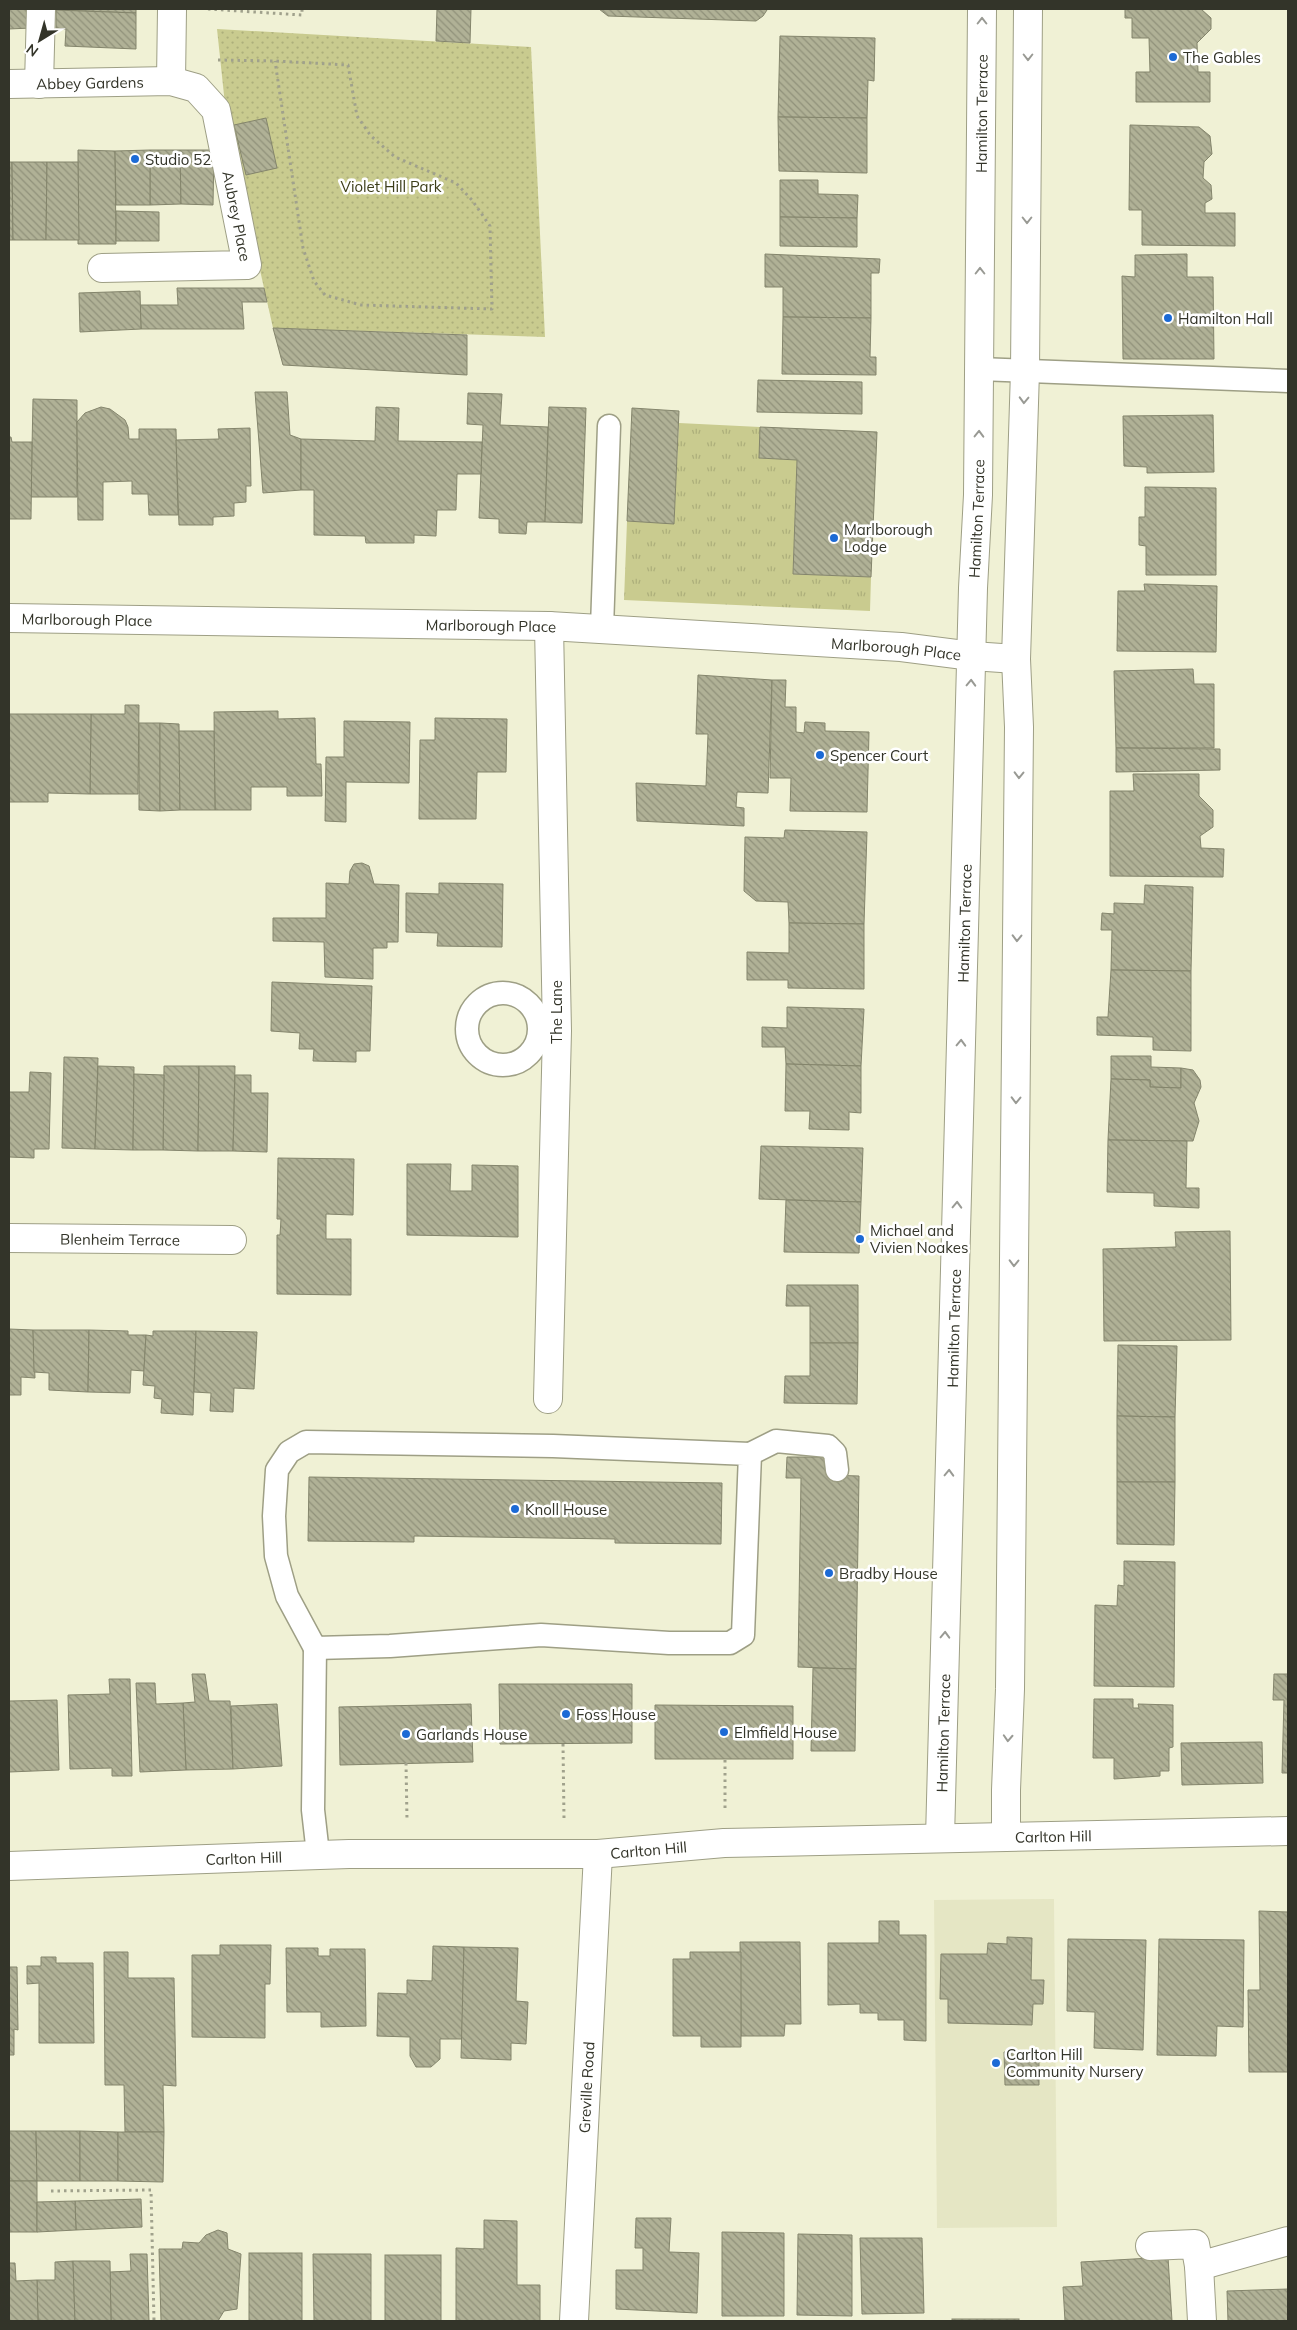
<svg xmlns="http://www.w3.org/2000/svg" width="1297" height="2330" font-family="Mulish,sans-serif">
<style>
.built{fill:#e5e6c4}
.grass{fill:url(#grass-tufts)}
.park{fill:url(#park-dots)}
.building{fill:url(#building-back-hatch);stroke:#84856c}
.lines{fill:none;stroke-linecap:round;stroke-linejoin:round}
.lane-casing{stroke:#9e9f85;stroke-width:25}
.street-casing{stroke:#9e9f85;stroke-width:30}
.path{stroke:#a0a18c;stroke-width:3;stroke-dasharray:2.5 4;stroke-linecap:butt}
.lane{stroke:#fff;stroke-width:22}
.street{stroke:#fff;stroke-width:28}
.oneway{stroke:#999a94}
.poi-dot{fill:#1c6ad5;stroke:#fff;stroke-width:2}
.labels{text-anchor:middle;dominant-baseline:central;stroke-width:5;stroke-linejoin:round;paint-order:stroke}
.poi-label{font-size:15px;fill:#333429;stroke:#fff;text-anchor:start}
.street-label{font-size:15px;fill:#333429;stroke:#fff}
.park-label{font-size:15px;fill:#3c3d19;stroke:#fff}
</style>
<defs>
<pattern id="grass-tufts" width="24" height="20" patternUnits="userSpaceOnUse" patternTransform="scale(1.25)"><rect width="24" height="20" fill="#c9cb8f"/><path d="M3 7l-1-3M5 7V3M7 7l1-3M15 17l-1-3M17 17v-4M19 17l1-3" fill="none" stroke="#adaf7b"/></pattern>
<pattern id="park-dots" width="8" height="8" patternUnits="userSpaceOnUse" patternTransform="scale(1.25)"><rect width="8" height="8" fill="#c9cb8f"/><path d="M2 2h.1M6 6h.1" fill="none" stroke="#adaf7b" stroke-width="1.8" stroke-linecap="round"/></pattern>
<pattern id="building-back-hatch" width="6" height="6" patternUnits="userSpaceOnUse" patternTransform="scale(1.25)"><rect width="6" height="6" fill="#b0b196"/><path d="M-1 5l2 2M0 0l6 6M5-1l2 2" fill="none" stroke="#90917a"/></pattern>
</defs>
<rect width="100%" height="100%" fill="#f0f1d5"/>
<!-- built -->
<polygon class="built" points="1054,1899 1057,2227 937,2228 934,1900"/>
<!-- grass -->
<polygon class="grass" points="679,423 760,427 760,458 797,460 793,574 871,577 870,611 624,600 627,521 674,523"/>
<!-- park -->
<polygon class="park" points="217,29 531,47 545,337 273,328 227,123"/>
<!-- building -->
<g class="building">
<polygon points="9,9 30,9 31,28 9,29"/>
<polygon points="56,9 136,9 136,13 56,10"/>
<polygon points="437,9 471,9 470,43 436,41"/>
<polygon points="599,9 767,9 767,10 763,16 756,21 608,16"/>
<polygon points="1125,9 1201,9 1211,18 1211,29 1197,43 1198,72 1210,72 1210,102 1136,102 1136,72 1150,72 1149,38 1132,38 1132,18 1125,18"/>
<polygon points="56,10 136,13 136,49 65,46 66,29 56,28"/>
<polygon points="780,36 875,38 874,81 868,80 867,118 778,117"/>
<polygon points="778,117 867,118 867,173 779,171"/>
<polygon points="266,118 277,168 246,175 234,125"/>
<polygon points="1130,125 1199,127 1210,136 1212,154 1204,162 1203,178 1211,185 1212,199 1205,203 1205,213 1235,213 1235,246 1142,245 1142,210 1129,210"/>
<polygon points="78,150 115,151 116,244 78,244"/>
<polygon points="150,150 180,150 181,204 150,205"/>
<polygon points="150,150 150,205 116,205 115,151"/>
<polygon points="180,150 214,150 213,205 181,204"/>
<polygon points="9,162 12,162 13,240 9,240"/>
<polygon points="12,162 47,162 46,240 13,240"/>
<polygon points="47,162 78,162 79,240 46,240"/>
<polygon points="780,180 818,180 818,194 858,195 857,218 780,217"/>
<polygon points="116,211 159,212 159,241 116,241"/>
<polygon points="780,217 857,218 857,247 780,246"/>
<polygon points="765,254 880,259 879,273 871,273 871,318 783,317 783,287 765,287"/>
<polygon points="1187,254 1187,277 1213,277 1214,359 1123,359 1122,276 1135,277 1135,255"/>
<polygon points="177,288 264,288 267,302 242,302 244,329 141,329 140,305 178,305"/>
<polygon points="140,291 141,329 80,332 79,293"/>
<polygon points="783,317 871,318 870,357 876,357 876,375 782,374"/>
<polygon points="273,328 467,335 467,375 283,365"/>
<polygon points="758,380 862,382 862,414 757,412"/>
<polygon points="255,392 287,392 290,435 301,439 301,490 263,493"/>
<polygon points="468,393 502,394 500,425 548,427 545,522 527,522 526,534 499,533 499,519 479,518 483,425 467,424"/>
<polygon points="33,399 77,400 77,497 31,497"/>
<polygon points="101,407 110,409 125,420 128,427 129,439 139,439 139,429 176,429 178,515 149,515 148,494 132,494 132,481 103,482 103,520 78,520 77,422 85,413"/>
<polygon points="376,407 399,408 398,441 482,442 481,474 457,474 456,510 437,510 436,536 414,535 414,543 366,543 365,536 314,535 314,490 301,490 301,439 375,441"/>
<polygon points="549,407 586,408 582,523 545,522"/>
<polygon points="632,408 679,411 674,524 627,521"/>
<polygon points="1213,415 1214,472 1147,473 1147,467 1124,466 1123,416"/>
<polygon points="760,427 877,432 871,577 793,574 797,460 759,458"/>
<polygon points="250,428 251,486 246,486 246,502 234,503 234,516 213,517 213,525 179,525 176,440 219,439 218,429"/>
<polygon points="9,437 11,437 12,442 32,442 31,519 9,519"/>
<polygon points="1145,487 1216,488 1216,575 1146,575 1146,546 1139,545 1139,517 1145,517"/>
<polygon points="1144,584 1217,586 1216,652 1117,651 1118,591 1145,591"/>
<polygon points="1193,669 1194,684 1214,684 1214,748 1116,748 1114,671"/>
<polygon points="698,675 772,680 768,793 737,792 736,807 744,808 744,826 637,821 636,783 706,786 708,734 696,734"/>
<polygon points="772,680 786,680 785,707 796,707 796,732 804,733 805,722 825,723 825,731 869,732 867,812 790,811 791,778 770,778"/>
<polygon points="125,705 139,705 138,794 90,794 91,714 125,714"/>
<polygon points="278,711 278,719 315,718 316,764 321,764 322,796 287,796 287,787 251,787 251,810 215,810 214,712"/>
<polygon points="9,714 91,714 90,794 48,793 48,802 9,802"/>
<polygon points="435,718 507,719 506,772 477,772 476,819 419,819 420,740 435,740"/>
<polygon points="344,721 410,722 409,783 346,782 346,822 325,821 326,757 344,757"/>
<polygon points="139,723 160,723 160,811 139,810"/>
<polygon points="160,723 179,724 180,810 160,811"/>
<polygon points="179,731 214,731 215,810 180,810"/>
<polygon points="1116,748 1220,749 1220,770 1116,772"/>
<polygon points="1133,774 1199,774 1199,796 1213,810 1213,827 1200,836 1201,848 1224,849 1223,877 1110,876 1110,791 1134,791"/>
<polygon points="785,830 867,832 864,924 789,923 788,902 756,901 744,891 745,837 784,838"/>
<polygon points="362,863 369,866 374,884 399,885 398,942 387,942 387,948 373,948 373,979 325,977 324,942 273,941 273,918 326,918 326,883 349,884 350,871 354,864"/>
<polygon points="439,883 503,884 502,947 437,946 438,933 406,932 406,893 439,894"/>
<polygon points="1145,885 1193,887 1191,971 1111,970 1112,930 1101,930 1102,913 1114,914 1114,903 1144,904"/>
<polygon points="789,923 864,924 864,989 788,988 788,980 747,980 747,952 789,953"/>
<polygon points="1111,970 1191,971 1191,1051 1153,1050 1153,1037 1097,1035 1097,1017 1108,1017"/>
<polygon points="272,982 372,986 370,1051 356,1051 356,1062 313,1061 314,1049 299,1049 300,1033 271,1031"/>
<polygon points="787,1007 864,1009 861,1066 786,1064 785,1047 762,1047 762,1027 787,1028"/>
<polygon points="1111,1056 1151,1056 1151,1067 1181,1068 1181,1088 1150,1087 1150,1080 1111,1079"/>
<polygon points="64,1057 98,1058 95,1149 62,1148"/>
<polygon points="786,1064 861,1066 861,1113 849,1112 849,1130 809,1129 810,1111 785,1111"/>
<polygon points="98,1066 134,1067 133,1150 95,1149"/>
<polygon points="164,1066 199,1066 198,1151 163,1150"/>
<polygon points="199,1066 235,1066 233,1151 198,1151"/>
<polygon points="1181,1068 1193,1070 1200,1080 1201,1087 1194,1103 1199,1121 1193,1141 1108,1140 1111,1079 1150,1080 1150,1087 1181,1088"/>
<polygon points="30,1072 51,1073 49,1149 34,1149 34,1158 9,1157 9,1092 29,1092"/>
<polygon points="134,1074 164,1075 163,1150 133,1150"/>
<polygon points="235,1075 251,1075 251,1093 268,1093 267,1152 233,1151"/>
<polygon points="1108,1140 1187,1141 1186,1188 1199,1188 1199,1208 1154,1206 1154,1193 1107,1192"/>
<polygon points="761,1146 863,1148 861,1202 759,1199"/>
<polygon points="278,1158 354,1159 353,1215 326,1214 326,1239 351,1239 351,1295 277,1294 277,1235 280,1235 281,1219 277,1219"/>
<polygon points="407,1164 451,1164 450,1191 472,1191 472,1165 518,1166 518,1237 407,1235"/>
<polygon points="786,1200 861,1202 859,1253 784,1252"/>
<polygon points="1230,1231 1231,1340 1104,1341 1103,1249 1176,1247 1175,1232"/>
<polygon points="787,1285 858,1285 858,1343 810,1343 810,1306 786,1306"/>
<polygon points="9,1329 33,1330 35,1378 21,1377 21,1395 9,1395"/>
<polygon points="33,1330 89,1330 88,1392 49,1390 49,1373 34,1372"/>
<polygon points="89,1330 128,1331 128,1335 146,1335 144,1371 131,1370 130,1393 88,1392"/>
<polygon points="153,1331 196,1331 193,1415 161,1413 162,1399 154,1398 155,1386 143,1385 146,1335 153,1336"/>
<polygon points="196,1331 257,1332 254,1389 234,1388 233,1412 210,1411 211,1393 194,1392"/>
<polygon points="810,1343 858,1343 857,1404 784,1403 785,1376 810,1376"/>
<polygon points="1118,1345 1177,1346 1175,1417 1117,1416"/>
<polygon points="1117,1416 1175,1417 1175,1482 1117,1482"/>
<polygon points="787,1457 827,1457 827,1475 859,1476 856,1669 798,1667 801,1478 786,1478"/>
<polygon points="309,1477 722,1483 721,1544 615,1543 615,1539 414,1536 414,1542 308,1541"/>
<polygon points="1117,1482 1175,1482 1174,1545 1117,1544"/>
<polygon points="1124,1561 1175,1562 1174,1687 1094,1686 1095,1605 1117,1606 1118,1585 1124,1586"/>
<polygon points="813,1668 856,1669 855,1751 811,1751"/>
<polygon points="192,1674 205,1674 209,1701 230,1701 233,1769 186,1770 183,1703 195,1702"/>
<polygon points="1274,1674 1288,1674 1288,1773 1282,1773 1284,1700 1273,1700"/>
<polygon points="109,1679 130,1679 132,1776 112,1776 112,1768 70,1769 68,1695 110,1694"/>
<polygon points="136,1683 155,1683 156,1704 183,1703 186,1770 140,1772"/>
<polygon points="499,1684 632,1684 632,1743 500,1744"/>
<polygon points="1094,1699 1133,1699 1133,1708 1139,1708 1138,1704 1173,1705 1173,1747 1169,1748 1169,1771 1160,1771 1160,1776 1114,1779 1114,1758 1093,1758"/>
<polygon points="57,1700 59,1770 9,1772 9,1701"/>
<polygon points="277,1704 282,1766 233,1769 231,1706"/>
<polygon points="471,1704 473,1762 340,1765 339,1707"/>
<polygon points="655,1705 793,1706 793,1759 655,1759"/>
<polygon points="1262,1742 1263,1783 1182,1785 1181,1743"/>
<polygon points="1259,1911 1288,1912 1288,2072 1249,2072 1248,1990 1260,1990"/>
<polygon points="879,1921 899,1921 899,1935 926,1935 926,2041 904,2040 904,2020 878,2020 878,2013 860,2013 860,2004 828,2005 828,1943 879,1943"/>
<polygon points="1007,1937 1032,1938 1031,1980 1044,1980 1043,2004 1033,2004 1032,2025 948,2023 948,1999 940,1999 941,1954 987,1954 988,1943 1007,1944"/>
<polygon points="1068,1939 1146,1940 1143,2050 1094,2048 1095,2012 1067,2011"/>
<polygon points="1159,1939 1244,1940 1243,2027 1217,2026 1216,2056 1157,2055"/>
<polygon points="740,1942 800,1942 801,2024 785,2024 784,2036 741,2036"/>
<polygon points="220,1945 271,1945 270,1984 265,1984 265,2038 192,2037 192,1955 220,1955"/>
<polygon points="433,1946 464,1947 462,2039 440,2039 440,2059 431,2067 416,2067 410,2056 410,2037 377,2036 378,1993 407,1994 407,1980 432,1981"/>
<polygon points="464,1947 518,1948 516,2001 528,2002 526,2044 511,2043 511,2060 461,2058"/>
<polygon points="286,1948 318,1948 318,1956 330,1956 330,1949 365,1949 366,2026 321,2027 321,2012 287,2012"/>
<polygon points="104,1952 128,1952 128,1978 174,1978 176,2086 163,2085 164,2132 125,2132 124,2085 105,2085"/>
<polygon points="690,1952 741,1952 741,2047 701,2047 701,2036 673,2036 673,1959 690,1959"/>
<polygon points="41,1957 56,1957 56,1963 93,1963 94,2043 39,2043 39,1983 27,1984 27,1966 41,1966"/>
<polygon points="9,1967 17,1967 18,2030 14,2029 14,2055 9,2055"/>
<polygon points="1039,2051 1039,2085 1005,2085 1004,2052"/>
<polygon points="9,2131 36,2131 37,2181 9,2181"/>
<polygon points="36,2131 80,2131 80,2181 37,2181"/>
<polygon points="80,2131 118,2132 118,2181 80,2181"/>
<polygon points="118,2132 164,2132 163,2182 118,2181"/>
<rect x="9" y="2181" width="28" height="51"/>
<polygon points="141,2199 142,2227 76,2230 75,2201"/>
<polygon points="75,2201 76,2230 37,2232 37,2202"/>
<polygon points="636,2218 671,2218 669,2252 699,2253 697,2313 616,2309 616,2270 643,2270 643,2248 635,2248"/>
<polygon points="484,2220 517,2221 517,2285 540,2285 540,2321 456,2321 456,2248 484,2249"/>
<polygon points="218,2230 227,2233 228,2249 241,2254 237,2309 224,2311 218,2321 161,2321 159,2249 182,2249 183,2242 199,2243 206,2235"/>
<polygon points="722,2232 784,2233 784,2316 722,2316"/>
<polygon points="798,2234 852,2235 852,2316 797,2315"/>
<polygon points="860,2238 922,2238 924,2313 862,2314"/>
<rect x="249" y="2253" width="53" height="68"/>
<polygon points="130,2254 147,2254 149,2321 111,2321 110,2272 131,2271"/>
<polygon points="313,2254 371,2254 371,2321 314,2321"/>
<rect x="385" y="2255" width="56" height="66"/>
<polygon points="1168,2257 1172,2321 1065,2321 1063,2287 1083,2286 1081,2262"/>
<polygon points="73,2261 75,2321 38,2321 37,2280 55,2280 55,2262"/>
<polygon points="73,2261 110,2261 111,2321 75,2321"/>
<polygon points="9,2263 15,2263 16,2281 37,2280 38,2321 9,2321"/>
<polygon points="1288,2289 1288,2321 1228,2321 1227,2291"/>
<rect x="952" y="2319" width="67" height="2"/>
</g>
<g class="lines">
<!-- lane casing -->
<g class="lane-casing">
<g id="lane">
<polyline points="979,369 1288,381"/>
<polyline points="602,628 609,426"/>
<circle cx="503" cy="1029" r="36"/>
<polygon points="306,1442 553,1446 750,1454 743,1635 730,1643 669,1643 541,1635 390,1646 315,1648 287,1596 276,1556 274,1516 277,1470 289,1452"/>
<polyline points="750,1454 776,1441 828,1446 835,1453 837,1470"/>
<polyline points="315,1648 313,1810 318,1854"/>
</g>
</g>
<!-- street casing -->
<g class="street-casing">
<g id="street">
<polyline points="171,81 172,9"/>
<path id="s1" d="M 9,84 L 171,81 L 196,88 L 216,110 L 247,265 L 102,268"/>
<polyline points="39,84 41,9"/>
<path id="s2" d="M 9,618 L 549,626 L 901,647 L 972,656 L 1016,659"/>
<path id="s3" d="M 9,1238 L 232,1240"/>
<polyline points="548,1399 557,1031 549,626"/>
<polyline points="1006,1836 1006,1790 1010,1689 1019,727 1016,659 1025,371 1028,9"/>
<path id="s4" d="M 940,1838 L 973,588 L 978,495 L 982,9"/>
<path id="s5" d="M 9,1866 L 349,1854 L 598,1854 L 724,1843 L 1288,1831"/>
<polyline points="1150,2246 1195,2244 1199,2266 1288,2241"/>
<polyline points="1199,2266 1202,2321"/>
<path id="s6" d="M 574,2321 L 598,1854"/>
</g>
</g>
<!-- path -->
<g class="path">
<polyline points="208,9 302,15 302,9"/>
<polyline points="218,60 275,61 348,65 357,116 371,136 395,157 456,183 472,200 490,226 492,309 361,305 325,295 314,281 303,248 275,61"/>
<polyline points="563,1744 564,1819"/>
<polyline points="406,1763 407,1820"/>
<polyline points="725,1808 725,1759"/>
<polyline points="51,2191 151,2190 154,2321"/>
</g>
<!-- lane -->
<use href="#lane" class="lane"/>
<!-- street -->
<use href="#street" class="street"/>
</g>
<!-- one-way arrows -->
<defs><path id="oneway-chevron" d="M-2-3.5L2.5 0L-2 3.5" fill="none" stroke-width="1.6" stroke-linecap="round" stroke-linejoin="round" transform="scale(1.25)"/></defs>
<g class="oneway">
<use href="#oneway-chevron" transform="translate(982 21) rotate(-90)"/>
<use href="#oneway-chevron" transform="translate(1028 57) rotate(90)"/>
<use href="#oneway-chevron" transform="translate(1027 220) rotate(90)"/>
<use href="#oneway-chevron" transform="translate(980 271) rotate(-90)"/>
<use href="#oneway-chevron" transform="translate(1024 400) rotate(92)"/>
<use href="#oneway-chevron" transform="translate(979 434) rotate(-89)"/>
<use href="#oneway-chevron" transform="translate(971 683) rotate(-88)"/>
<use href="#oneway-chevron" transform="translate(1019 775) rotate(91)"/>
<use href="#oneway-chevron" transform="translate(1017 938) rotate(91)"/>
<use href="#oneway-chevron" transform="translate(961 1043) rotate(-88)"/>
<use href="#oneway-chevron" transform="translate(1016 1100) rotate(91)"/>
<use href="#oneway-chevron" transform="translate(957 1205) rotate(-88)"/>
<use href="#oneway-chevron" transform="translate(1014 1263) rotate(91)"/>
<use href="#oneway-chevron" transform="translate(949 1473) rotate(-88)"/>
<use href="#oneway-chevron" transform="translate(945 1635) rotate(-88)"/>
<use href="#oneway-chevron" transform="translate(1008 1738) rotate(93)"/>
</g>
<!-- markers -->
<g class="poi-dot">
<circle cx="1173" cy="57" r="5"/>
<circle cx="135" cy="159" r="5"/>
<circle cx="1168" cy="318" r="5"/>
<circle cx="834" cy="538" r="5"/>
<circle cx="820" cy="755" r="5"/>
<circle cx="860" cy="1239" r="5"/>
<circle cx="515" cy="1509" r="5"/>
<circle cx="829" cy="1573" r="5"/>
<circle cx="566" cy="1714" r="5"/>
<circle cx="724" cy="1732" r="5"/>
<circle cx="406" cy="1734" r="5"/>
<circle cx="996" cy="2063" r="5"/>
</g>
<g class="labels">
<!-- poi labels -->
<g class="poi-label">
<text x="1183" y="57">The Gables</text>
<text x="145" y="159">Studio 52</text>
<text x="1178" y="318">Hamilton Hall</text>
<text x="844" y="529">Marlborough<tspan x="844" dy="17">Lodge</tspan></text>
<text x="830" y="755">Spencer Court</text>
<text x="870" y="1230">Michael and<tspan x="870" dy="17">Vivien Noakes</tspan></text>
<text x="525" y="1509">Knoll House</text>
<text x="839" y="1573">Bradby House</text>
<text x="576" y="1714">Foss House</text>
<text x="734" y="1732">Elmfield House</text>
<text x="416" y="1734">Garlands House</text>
<text x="1006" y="2054">Carlton Hill<tspan x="1006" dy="17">Community Nursery</tspan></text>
</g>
<!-- street labels -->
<g class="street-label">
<text stroke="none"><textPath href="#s1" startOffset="81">Abbey Gardens</textPath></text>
<text stroke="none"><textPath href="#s4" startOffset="1725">Hamilton Terrace</textPath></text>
<text stroke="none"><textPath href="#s1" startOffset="326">Aubrey Place</textPath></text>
<text stroke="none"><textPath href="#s4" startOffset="1320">Hamilton Terrace</textPath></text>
<text stroke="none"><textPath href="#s2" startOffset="78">Marlborough Place</textPath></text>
<text stroke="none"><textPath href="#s2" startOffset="482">Marlborough Place</textPath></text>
<text stroke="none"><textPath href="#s2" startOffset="888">Marlborough Place</textPath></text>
<text stroke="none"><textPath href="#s4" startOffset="915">Hamilton Terrace</textPath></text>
<text transform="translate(556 1012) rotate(-90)">The Lane</text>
<text stroke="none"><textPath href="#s3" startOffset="111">Blenheim Terrace</textPath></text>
<text stroke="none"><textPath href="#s4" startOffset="510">Hamilton Terrace</textPath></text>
<text stroke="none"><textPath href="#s4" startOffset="105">Hamilton Terrace</textPath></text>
<text stroke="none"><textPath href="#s5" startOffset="1045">Carlton Hill</textPath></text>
<text stroke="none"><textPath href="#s5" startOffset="640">Carlton Hill</textPath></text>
<text stroke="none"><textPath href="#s5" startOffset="235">Carlton Hill</textPath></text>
<text stroke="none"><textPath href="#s6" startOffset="234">Greville Road</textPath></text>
</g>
<!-- park labels -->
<g class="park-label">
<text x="391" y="186">Violet Hill Park</text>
</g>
</g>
<!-- border -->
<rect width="1297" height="2330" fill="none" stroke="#333429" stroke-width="20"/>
<!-- north arrow -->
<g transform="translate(40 40) rotate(217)" stroke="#ffffff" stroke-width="4" paint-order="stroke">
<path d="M0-4L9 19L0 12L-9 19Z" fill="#333429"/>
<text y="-8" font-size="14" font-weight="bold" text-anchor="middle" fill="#333429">N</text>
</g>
</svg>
